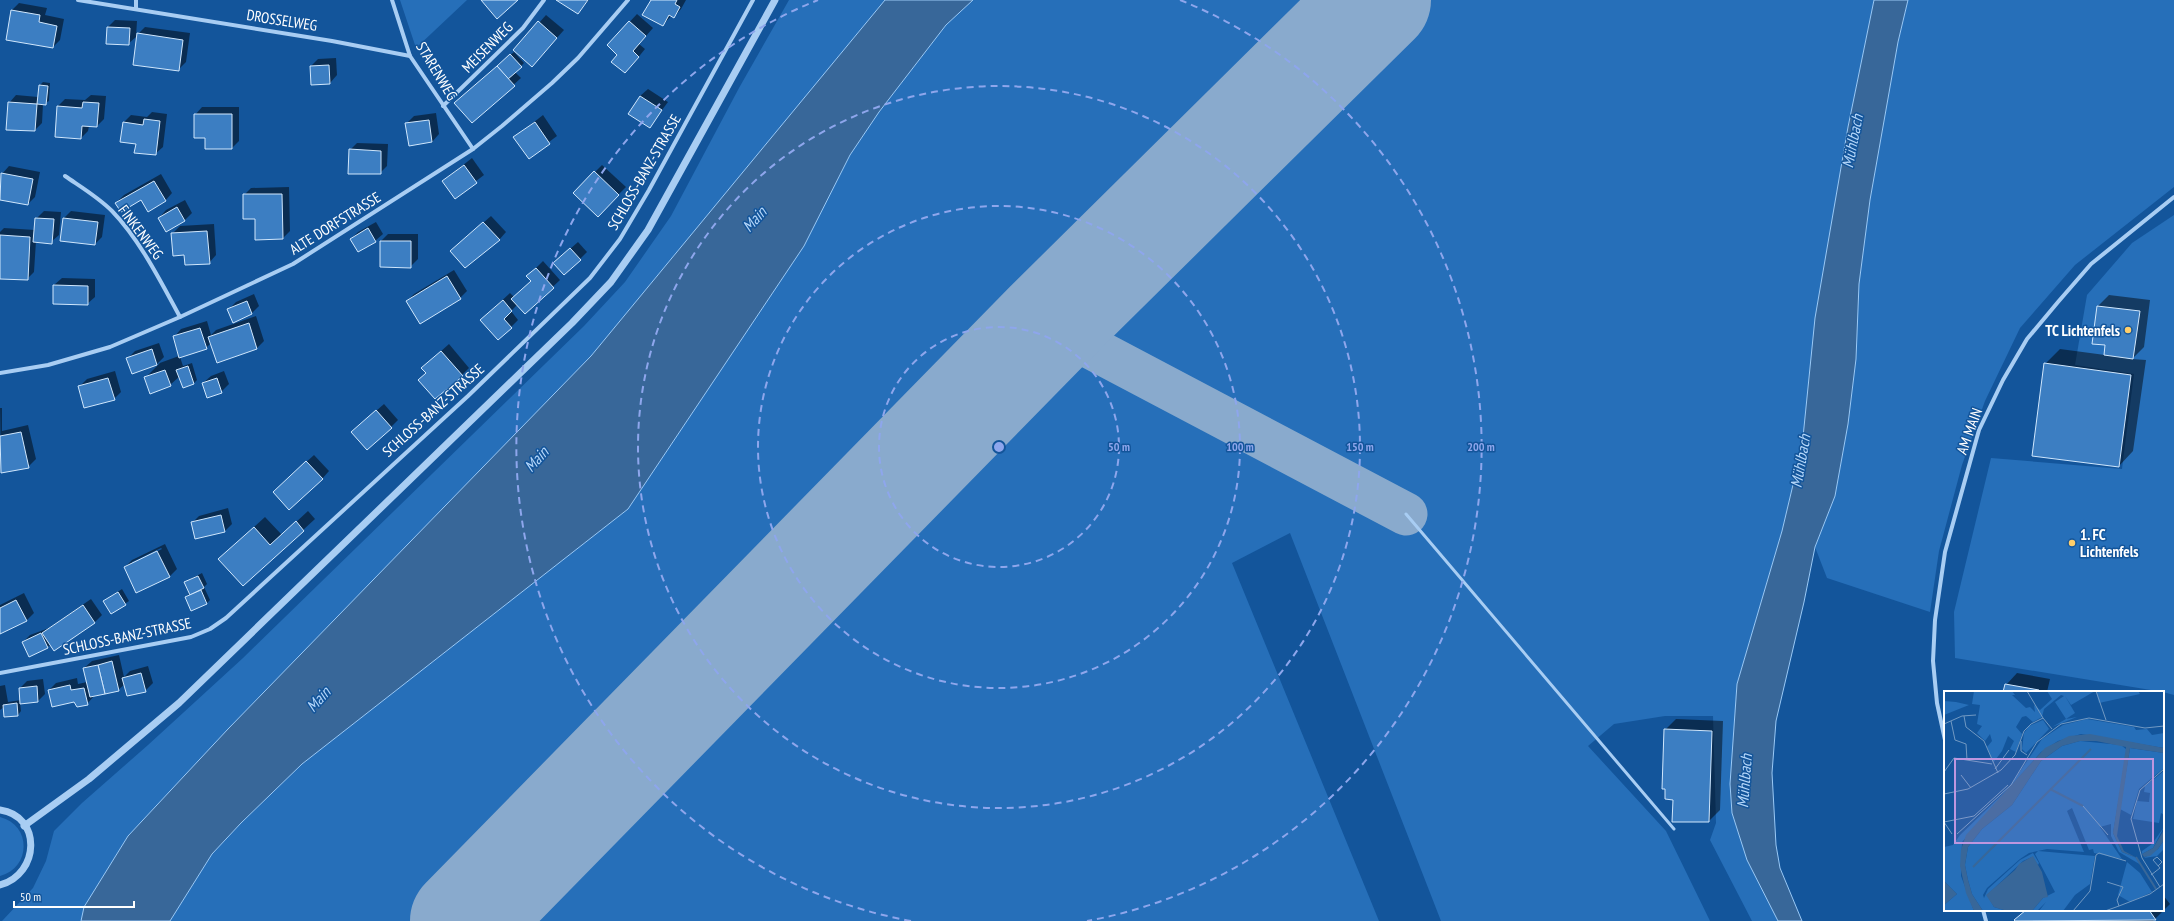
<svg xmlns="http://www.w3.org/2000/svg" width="2174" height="921" font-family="'PT Sans Narrow',sans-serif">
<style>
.green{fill:#266fb9}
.water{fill:#386799;stroke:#9ac9f6}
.shadow{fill:#0007;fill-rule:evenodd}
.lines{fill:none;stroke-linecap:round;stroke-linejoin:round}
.taxiway{stroke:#89aacd;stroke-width:43}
.runway{stroke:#89aacd;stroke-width:108}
.building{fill:#3c7ec2;stroke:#d0e7fd}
.service{stroke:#a8cdf3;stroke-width:3}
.minor{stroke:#a8cdf3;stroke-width:4}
.tertiary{stroke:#a8cdf3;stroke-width:7}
.ring{fill:none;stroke:#8ea6ec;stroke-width:2;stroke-dasharray:7 5}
.poi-dot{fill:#ffce6a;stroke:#13559b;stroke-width:1.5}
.labels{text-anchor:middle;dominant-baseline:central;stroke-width:3;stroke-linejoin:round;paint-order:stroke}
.street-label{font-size:15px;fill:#fff;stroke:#13559b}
.poi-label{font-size:15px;font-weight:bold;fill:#fff;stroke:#13559b;text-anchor:end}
.water-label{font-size:16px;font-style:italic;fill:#b5d7fa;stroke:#13559b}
.inset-river{fill:none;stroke:#386799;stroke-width:2}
.inset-road{fill:none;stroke:#7199c3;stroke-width:1}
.view{fill:#bd96df;fill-opacity:0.15;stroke:#bd96df;stroke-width:2}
.inset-edge{fill:none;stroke:#fff;stroke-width:2}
.centre{fill:#8ea6ec;stroke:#13559b;stroke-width:2}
.ring-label{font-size:12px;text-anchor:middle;font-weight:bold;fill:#8ea6ec;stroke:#13559b;stroke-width:3;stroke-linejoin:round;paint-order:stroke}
</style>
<rect width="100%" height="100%" fill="#13559b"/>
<!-- green -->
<g class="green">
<polygon points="400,0 467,0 416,48"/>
<polygon points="789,0 885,0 591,356 228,729 128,836 84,907 81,921 2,921 33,888 46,861 54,831 82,803 148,745 243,658 584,326 625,282 671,216 739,88"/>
<polygon points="973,0 1874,0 1848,127 1816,317 1802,447 1782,531 1737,684 1730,784 1732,814 1748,861 1778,921 1752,921 1710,840 1716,823 1713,716 1665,716 1614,724 1588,746 1666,831 1710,921 1441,921 1290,533 1232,563 1379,921 170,921 212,854 241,823 302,764 628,509 804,246 850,155 879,112 947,24"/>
<polygon points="1908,0 2174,0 2174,187 2075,265 2020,328 1985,401 1962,465 1939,551 1930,612 1827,578 1815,547 1835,496 1848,424 1856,359 1859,284 1870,200 1898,42"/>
<polygon points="2174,215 2174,695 2163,692 1955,658 1954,612 1991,458 2122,469 2134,374 2075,365 2087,295 2132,243"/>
<path d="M 0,817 C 32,825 31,868 0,876 Z"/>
</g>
<!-- water -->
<g class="water">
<polygon points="885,0 973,0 946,25 879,112 850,155 804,246 628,509 302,764 241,823 212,854 170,921 81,921 84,907 128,836 228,729 591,356"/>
<polygon points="1874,0 1908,0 1898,42 1870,200 1859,284 1856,359 1848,424 1835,496 1815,547 1804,602 1776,721 1772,773 1776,845 1780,868 1802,921 1778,921 1747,860 1732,813 1730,784 1737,684 1782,531 1802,447 1815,318 1848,127"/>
</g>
<!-- shadow -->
<g class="shadow">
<polygon points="558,0 589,0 578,13"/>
<polygon points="652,0 686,0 681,9 674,17 672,15 663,25"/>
<polygon points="19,3 47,8 45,15 64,19 60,40 53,47 12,10"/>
<polygon points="637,14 653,28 639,44 645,49 632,65 608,45"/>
<polygon points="546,15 564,30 539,58 515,50"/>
<polygon points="115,20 137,21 136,37 128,44 108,27"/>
<polygon points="145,27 190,33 186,62 178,70 138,34"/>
<polygon points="514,52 524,63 515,72 521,78 472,122 505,60"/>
<polygon points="336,58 337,75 330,83 312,84 311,66 318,59"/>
<polygon points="43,82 50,83 49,101 43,104 42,123 35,130 9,103 16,95 38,97 40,85"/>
<polygon points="648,89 668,102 650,126 640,96"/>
<polygon points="91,95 106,96 104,119 97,126 89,126 88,131 81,138 58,106 65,99 85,100"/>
<polygon points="202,107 239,107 239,141 232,148 206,137 195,115"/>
<polygon points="152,112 167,114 163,147 155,154 137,143 124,122 131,115 147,117"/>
<polygon points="436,113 439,134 432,142 406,124 414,116"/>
<polygon points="543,115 557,136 529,157 515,137"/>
<polygon points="357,143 388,144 387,166 380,173 350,150"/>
<polygon points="472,158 484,175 455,197 443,181"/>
<polygon points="602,165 626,187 598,215 574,193"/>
<polygon points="9,166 40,172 35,197 28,204 0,199 2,174"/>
<polygon points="161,174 172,193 165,201 142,199 116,203 124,195"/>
<polygon points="289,187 290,231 283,238 256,239 256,218 244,195 251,188"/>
<polygon points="185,200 192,213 185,220 166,231 159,218 166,210"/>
<polygon points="44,211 61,212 59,235 51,242 36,241 34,272 27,279 0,278 0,232 4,228 35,230 36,219"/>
<polygon points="71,211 105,215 102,237 95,244 64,218"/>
<polygon points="491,216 506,232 499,240 459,244"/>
<polygon points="376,222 383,234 375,241 358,251 351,239 358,232"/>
<polygon points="214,224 216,255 209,263 185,254 172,234 180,226"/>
<polygon points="388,234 418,234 418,259 410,267 381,241"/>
<polygon points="578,242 587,252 580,259 562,256"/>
<polygon points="543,261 560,280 525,313 517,305 511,311 518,320 511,327 481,320 510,293 514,297 532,281 535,269"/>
<polygon points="454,270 467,291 460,298 407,301 414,294"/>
<polygon points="62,278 95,279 95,297 87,304 54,303 54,285"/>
<polygon points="254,294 259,306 252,313 234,321 229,309 236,302"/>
<polygon points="2109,295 2150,300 2144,347 2132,359 2146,360 2133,451 2119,466 2045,364 2060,349 2105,355 2106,344 2098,306"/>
<polygon points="256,316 264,341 257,348 217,361 211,343 206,348 180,357 183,366 192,363 197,380 194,383 183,387 180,376 170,385 145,378 160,363 133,373 128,358 135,351 159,343 164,357 157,364 179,356 174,337 181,329 207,321 211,335 216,330"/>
<polygon points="449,344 469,368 462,375 427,373 430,361"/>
<polygon points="115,371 121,392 114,399 79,387 87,379"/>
<polygon points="224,371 229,384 221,392 203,383 211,376"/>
<polygon points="384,404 398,420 391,427 360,425"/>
<polygon points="0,408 2,408 2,431 28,425 36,459 28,467 1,472"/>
<polygon points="314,455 329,471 322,479 281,485"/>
<polygon points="228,508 232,524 225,531 192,523 199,516"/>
<polygon points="308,511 315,519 243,585 231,548 265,517 282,535"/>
<path d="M 165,544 L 177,569 L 170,576 L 137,592 L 125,567 L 132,560 ZM 161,548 L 162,549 L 132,564 L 132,562 Z"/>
<polygon points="202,573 207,584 204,587 210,600 207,603 186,597 189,594 185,582"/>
<polygon points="122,589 129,601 111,613 104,601"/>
<polygon points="24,593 34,613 26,621 0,633 0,605"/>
<polygon points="91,599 102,615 95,622 47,647 23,642 30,635 49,628"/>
<polygon points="119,655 124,677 130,671 148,666 153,683 145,691 125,684 118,690 94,696 87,704 49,690 56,683 77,678 78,684 87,682 84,668 92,661"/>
<polygon points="2017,673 2050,679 2047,692 2004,692 2006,685"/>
<polygon points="43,679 45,694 38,701 20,703 21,711 18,715 5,716 4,707 0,710 0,686 5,685 8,702 21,700 20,688 27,681"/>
<polygon points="1676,719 1723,721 1720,810 1709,821 1674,799 1665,730"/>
<polygon points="2163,895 2170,904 2153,921 2016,920 2025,910 2163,910"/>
</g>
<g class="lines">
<!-- taxiway -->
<polyline class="taxiway" points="1048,325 1406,514"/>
<!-- runway -->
<polyline class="runway" points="464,921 1048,325 1377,0"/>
</g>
<!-- building -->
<g class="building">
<polygon points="481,0 518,0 497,19"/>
<polygon points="556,0 588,0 578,14"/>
<polygon points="651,0 677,0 675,4 680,7 674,18 669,15 663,26 642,15"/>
<polygon points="11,10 40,15 39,22 57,26 53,48 6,40"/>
<polygon points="538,21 557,38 532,67 513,50"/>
<polygon points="629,21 646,36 633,51 639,57 625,73 611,62 617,55 607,45"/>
<polygon points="107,27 130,28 129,45 106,44"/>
<polygon points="137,33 183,40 179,71 133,65"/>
<polygon points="510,54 522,67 508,79 497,66"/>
<polygon points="329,65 330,84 311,85 310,66"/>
<polygon points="497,66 515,86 472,123 454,103"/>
<polygon points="39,85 48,86 46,105 37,104"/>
<polygon points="640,96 662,110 650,128 628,114"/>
<polygon points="8,102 37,104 35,131 6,130"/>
<polygon points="83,102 99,103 97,127 82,126 81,139 55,137 57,106 82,108"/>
<polygon points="194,114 232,114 232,149 205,149 205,138 194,138"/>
<polygon points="144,119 160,121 156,155 134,153 136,144 120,142 123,122 143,125"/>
<polygon points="429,120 432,142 409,146 405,123"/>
<polygon points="535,122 550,144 529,159 513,137"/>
<polygon points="349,149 381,151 381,174 348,174"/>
<polygon points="464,165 477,183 455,199 442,181"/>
<polygon points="594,171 619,195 598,217 573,193"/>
<polygon points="1,173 33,179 28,205 0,200"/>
<polygon points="154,181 166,201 148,212 141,200 121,212 115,203"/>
<polygon points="243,194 282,194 283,239 255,240 255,219 243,219"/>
<polygon points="177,207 185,221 166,232 158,218"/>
<polygon points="35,218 54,219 52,244 33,242"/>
<polygon points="63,218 98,222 95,245 60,241"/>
<polygon points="483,222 500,240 465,268 450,251"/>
<polygon points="368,228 376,242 358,252 350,239"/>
<polygon points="207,231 210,264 185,265 184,255 173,256 171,233"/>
<polygon points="0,235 30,237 28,280 0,279"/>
<polygon points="380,241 411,241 411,268 380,267"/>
<polygon points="570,248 581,260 564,275 553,263"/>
<polygon points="536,268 554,288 525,314 511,299 531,281 526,276"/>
<polygon points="447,276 461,299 420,324 406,301"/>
<polygon points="53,285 88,286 88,305 53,304"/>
<polygon points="503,300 512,311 504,319 512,328 498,340 480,320"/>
<polygon points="247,301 252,314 233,323 227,309"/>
<polygon points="2097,306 2140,311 2133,359 2104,355 2105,345 2092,344"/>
<polygon points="249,323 257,349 217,363 208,337"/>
<polygon points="200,328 207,349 179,358 173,336"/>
<polygon points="152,349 157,365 132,374 126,358"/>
<polygon points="441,351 463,376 435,399 418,380 426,373 421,368"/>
<polygon points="2044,363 2131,375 2119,467 2032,456"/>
<polygon points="188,366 194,384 183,388 176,370"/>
<polygon points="165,370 171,386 150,394 144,377"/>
<polygon points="108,378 115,400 84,408 78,386"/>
<polygon points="217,378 222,393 207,398 202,383"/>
<polygon points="376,410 392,428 367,450 351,432"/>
<polygon points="21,432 29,468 1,473 0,436"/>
<polygon points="306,461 323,479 289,510 273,492"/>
<polygon points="221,515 225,532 195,539 191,522"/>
<polygon points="296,521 304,531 243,586 218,559 254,527 270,545"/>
<polygon points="157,551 170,577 136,593 124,567"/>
<polygon points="198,576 204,588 190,595 184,582"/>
<polygon points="201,590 207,604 191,611 185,597"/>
<polygon points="118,592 126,605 111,614 103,601"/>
<polygon points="16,600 27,621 0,634 0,608"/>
<polygon points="83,605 95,623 54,651 42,633"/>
<polygon points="41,633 48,648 29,657 22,642"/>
<polygon points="112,661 119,691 105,694 98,665"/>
<polygon points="98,665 105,694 90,697 83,668"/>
<polygon points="141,673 146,692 127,696 122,678"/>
<polygon points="2005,684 2039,690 2039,692 2003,692"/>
<polygon points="70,685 71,690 84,688 88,705 77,707 74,702 52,707 48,690"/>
<polygon points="37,686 38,702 20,704 19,688"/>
<polygon points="17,703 18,716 4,717 3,705"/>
<polygon points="1664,729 1712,731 1709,822 1672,822 1673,800 1665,799 1665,789 1662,789"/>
<polygon points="2026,910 2149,910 2156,920 2015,921 2014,920"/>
</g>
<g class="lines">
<!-- service -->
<polyline class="service" points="1406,514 1674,829"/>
<!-- minor -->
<g class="minor">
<polyline points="78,0 332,41 410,56"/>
<polyline points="136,0 136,9"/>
<polyline points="392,0 410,56 473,149"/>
<polyline points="443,106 523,28 544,0"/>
<path d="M 65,176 C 81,187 98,197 112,211 C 140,240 161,282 180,317"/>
<polyline points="0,373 48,365 110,347 180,317 293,264 473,149 502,126 552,83 578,58 628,0"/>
<polyline points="0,673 191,637 210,629 226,618 468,396 590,278 620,239 649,190 753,0"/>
<polyline points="1945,740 1937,703 1933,661 1935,620 1945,552 1979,430 2003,380 2027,339 2058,302 2091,264 2174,197"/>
<polyline points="1983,910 1986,921"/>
</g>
<!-- tertiary -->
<g class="tertiary">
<path d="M 0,810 C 42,816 40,874 0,885"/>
<polyline points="24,826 89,779 179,703 572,323 611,282 648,230 775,0"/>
</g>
</g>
<!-- distance rings -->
<g class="ring">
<circle cx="999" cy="447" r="120"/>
<circle cx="999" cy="447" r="241"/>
<circle cx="999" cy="447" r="361"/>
<path d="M911 921A482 482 0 0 1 818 0M1180 0A482 482 0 0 1 1087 921"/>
</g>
<!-- markers -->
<g class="poi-dot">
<circle cx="2128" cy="330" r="4"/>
<circle cx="2072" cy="543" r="4"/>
</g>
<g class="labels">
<!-- street labels -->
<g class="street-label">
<text transform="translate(282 20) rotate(9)">DROSSELWEG</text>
<text transform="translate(487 47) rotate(-45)">MEISENWEG</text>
<text transform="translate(437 71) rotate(59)">STARENWEG</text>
<text transform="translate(644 172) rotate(-60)">SCHLOSS-BANZ-STRASSE</text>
<text transform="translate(335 223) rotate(-32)">ALTE DORFSTRASSE</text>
<text transform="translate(141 232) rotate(53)">FINKENWEG</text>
<text transform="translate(433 410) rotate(-42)">SCHLOSS-BANZ-STRASSE</text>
<text transform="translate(1969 431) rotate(-70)">AM MAIN</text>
<text transform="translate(127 636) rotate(-12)">SCHLOSS-BANZ-STRASSE</text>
</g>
<!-- poi labels -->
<g class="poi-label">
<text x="2120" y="330">TC Lichtenfels</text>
<text x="2080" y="534" text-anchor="start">1. FC<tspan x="2080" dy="17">Lichtenfels</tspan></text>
</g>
<!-- water labels -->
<g class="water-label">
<text transform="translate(1852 141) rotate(-79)">Mühlbach</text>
<text transform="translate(754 219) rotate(-48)">Main</text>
<text transform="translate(536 459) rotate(-48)">Main</text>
<text transform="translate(1800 461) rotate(-80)">Mühlbach</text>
<text transform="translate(318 699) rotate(-48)">Main</text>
<text transform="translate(1744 781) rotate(-86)">Mühlbach</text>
</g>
</g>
<!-- overview -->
<g transform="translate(1944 691)">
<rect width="220" height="220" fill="#13559b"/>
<path d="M 30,0 L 68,0 L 71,4 L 68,4 L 82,17 L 86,16 L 91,21 L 90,14 L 96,19 L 108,8 L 103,0 L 151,0 L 127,14 L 121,5 L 131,22 L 122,28 L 133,26 L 108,36 L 122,28 L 111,11 L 120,5 L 117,4 L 100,18 L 98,26 L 89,31 L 82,25 L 78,26 L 72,36 L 78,43 L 72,61 L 66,58 L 70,50 L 64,45 L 58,60 L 49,72 L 43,56 L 48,50 L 46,43 L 41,50 L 33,42 L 38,35 L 33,33 L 36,14 L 28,13 ZM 152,0 L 194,0 L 196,3 L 155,12 ZM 0,10 L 12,11 L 25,14 L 0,24 ZM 143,28 L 190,36 L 192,39 L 203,38 L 208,44 L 220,42 L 220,57 L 137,43 L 114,50 L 97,61 L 18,151 L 17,185 L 30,220 L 0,220 L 0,214 L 13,203 L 0,190 L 0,156 L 9,154 L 16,144 L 64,98 L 98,48 L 119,34 ZM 99,29 L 105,38 L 82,62 L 78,58 L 80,42 L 85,35 ZM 136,50 L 177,54 L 183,59 L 169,142 L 178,161 L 193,167 L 197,174 L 175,161 L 167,145 L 167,133 L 156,136 L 178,168 L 150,162 L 149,158 L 145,159 L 128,117 L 123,120 L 140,161 L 103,158 L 85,162 L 76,168 L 43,197 L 39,204 L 40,207 L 44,198 L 76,169 L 89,162 L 95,172 L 94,174 L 88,166 L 79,170 L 43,204 L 50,216 L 63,220 L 39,220 L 28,203 L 24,189 L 21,174 L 24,156 L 38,138 L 68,114 L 97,70 L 118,55 ZM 186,57 L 220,62 L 220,77 L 195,98 L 187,124 L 176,118 ZM 220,80 L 220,124 L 217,122 L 215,132 L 189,128 L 193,110 L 205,111 L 206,102 L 200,101 L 201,95 ZM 220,136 L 209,157 L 198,163 L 198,160 L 208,153 ZM 220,149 L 220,158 L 213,165 L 200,167 L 214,158 ZM 94,160 L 151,165 L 146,193 L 131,204 L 119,220 L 95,220 L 102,211 L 93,220 L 88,220 L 99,207 L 111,201 L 91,163 ZM 183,171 L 196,182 L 208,201 L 186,211 L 174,204 Z" fill="#266fb9"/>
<path d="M 146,43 L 220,57 L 220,62 L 186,57 L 173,145 L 180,160 L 193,167 L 178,161 L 169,142 L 182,56 L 152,50 L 136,50 L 118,55 L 97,70 L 68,114 L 38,138 L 24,156 L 21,174 L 24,189 L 28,203 L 39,220 L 30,220 L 22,202 L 16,175 L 17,159 L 22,144 L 101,57 L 125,45 ZM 220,139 L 220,149 L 214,158 L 206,165 L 200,166 L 198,163 L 209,157 ZM 89,165 L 98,181 L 104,206 L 99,207 L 88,220 L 63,220 L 50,216 L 42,204 L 71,179 L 75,173 ZM 0,190 L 13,203 L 0,214 Z" fill="#386799"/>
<path class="inset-river" d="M 106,98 L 139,115M 192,166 L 212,198M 29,176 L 147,58"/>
<path class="inset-road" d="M 83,0 L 99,27M 152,0 L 162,29M 20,25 L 22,36 L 40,50 L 54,82M 7,30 L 11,49 L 22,53 L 23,69M 0,33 L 18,25 L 32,24M 77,50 L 77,60 L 83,64M 51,78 L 65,59M 0,81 L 10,67 L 48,73M 17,84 L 27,97M 0,103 L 24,98 L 57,79 L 71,64 L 80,40 L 87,33 L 99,27 L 108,38M 139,115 L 164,144M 0,131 L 30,125 L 64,94M 0,131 L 8,143M 13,143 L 67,94 L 93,51 L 117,33 L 145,27 L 201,37 L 220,35M 207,184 L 216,177 L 209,169 L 213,166 L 218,171 L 214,175M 163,191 L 179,196 L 173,209 L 175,215 L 206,203 L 220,193M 216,196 L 198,167 L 187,128 L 196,99 L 220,78M 129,220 L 146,200 L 152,164 L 155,162 L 182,170M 161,220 L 175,215"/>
<path class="view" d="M 11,68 L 209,68 L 209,152 L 11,152 Z"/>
<rect width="220" height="220" class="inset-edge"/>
</g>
<circle cx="999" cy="447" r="6" class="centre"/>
<g class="ring-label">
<text x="1119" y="451">50 m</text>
<text x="1240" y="451">100 m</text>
<text x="1360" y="451">150 m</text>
<text x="1481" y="451">200 m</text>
</g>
<!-- scale -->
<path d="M14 901v6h120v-6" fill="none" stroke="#ffffff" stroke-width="2"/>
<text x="20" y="901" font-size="12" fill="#ffffff" stroke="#13559b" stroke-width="3" paint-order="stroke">50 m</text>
</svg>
